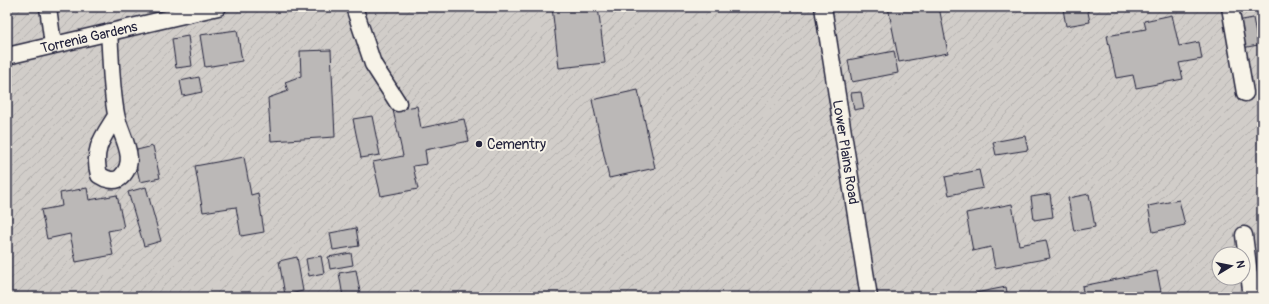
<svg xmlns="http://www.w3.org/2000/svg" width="1269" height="304" font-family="Pangolin,sans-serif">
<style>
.garden{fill:url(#garden-furrows);stroke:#7a7882;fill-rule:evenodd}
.building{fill:#bbb8b7;stroke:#22223b}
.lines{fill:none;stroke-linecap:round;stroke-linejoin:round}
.street-casing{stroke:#22223b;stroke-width:19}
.street{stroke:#f7f3e8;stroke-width:16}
.poi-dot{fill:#22223b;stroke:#f7f3e8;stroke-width:1.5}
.labels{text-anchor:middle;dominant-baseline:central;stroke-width:4;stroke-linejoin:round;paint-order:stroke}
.street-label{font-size:14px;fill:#22223b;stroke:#f7f3e8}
.poi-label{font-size:14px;fill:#22223b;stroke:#f7f3e8;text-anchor:start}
</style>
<defs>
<pattern id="garden-furrows" width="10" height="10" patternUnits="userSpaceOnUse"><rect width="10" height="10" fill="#d1cdc9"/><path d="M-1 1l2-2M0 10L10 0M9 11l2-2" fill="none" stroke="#b3b0ae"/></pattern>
</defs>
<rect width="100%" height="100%" fill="#eeebe1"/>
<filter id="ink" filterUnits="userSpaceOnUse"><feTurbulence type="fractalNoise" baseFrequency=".025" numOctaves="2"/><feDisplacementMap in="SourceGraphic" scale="8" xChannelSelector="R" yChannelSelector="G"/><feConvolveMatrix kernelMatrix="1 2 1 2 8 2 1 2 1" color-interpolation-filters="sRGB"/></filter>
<g filter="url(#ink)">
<!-- garden -->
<path class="garden" d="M 7,7 L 1262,7 L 1262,297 L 7,297 ZM 1219,254 L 1243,254 L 1243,278 L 1219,278 Z"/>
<!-- building -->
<g class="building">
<polygon points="552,7 598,7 605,63 559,68"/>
<polygon points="888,7 939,7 948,53 899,62"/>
<polygon points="1075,7 1087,7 1090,22 1066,26 1063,9"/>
<polygon points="1172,15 1179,46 1199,42 1202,59 1179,63 1183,79 1136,88 1133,75 1116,78 1107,36 1146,29 1144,21"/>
<polygon points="1253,18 1258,45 1242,48 1237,21"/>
<polygon points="237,30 242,61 205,67 200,35"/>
<polygon points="188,36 192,66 176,68 172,39"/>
<polygon points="331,50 335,137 271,141 268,98 288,91 285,82 301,76 300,51"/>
<polygon points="894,51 898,73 852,82 848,60"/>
<polygon points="199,77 202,92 183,96 180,81"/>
<polygon points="638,90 655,168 609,178 592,100"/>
<polygon points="861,92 864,108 854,110 851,93"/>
<polygon points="417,106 421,128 464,119 469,141 425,150 427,164 413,166 418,189 381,196 373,162 403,156 393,110"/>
<polygon points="372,116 380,155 361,158 353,119"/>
<polygon points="1025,136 1028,150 996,155 993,142"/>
<polygon points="153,146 160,178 140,182 133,151"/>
<polygon points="244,157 251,195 258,193 264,232 241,236 236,207 203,212 195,166"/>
<polygon points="979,170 983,188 949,195 945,177"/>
<polygon points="146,187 161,241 144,246 128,192"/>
<polygon points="87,188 89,200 117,195 124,228 108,231 113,255 76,262 70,234 47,239 41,210 62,206 60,193"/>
<polygon points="1050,194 1053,217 1034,220 1031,197"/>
<polygon points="1089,194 1095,227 1074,231 1068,198"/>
<polygon points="1179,200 1185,225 1153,232 1148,206"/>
<polygon points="1012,204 1019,245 1046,240 1050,258 995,268 991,247 973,251 966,213"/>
<polygon points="356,228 359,246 333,250 330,233"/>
<polygon points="351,253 353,265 330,269 328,257"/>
<polygon points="321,256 324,273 309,276 306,259"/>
<polygon points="297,257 303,291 285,295 279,261"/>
<polygon points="356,270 361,297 343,297 339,273"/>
<polygon points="1157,271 1162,297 1084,297 1082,286"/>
<polygon points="1006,287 1008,297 961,297 960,296"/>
</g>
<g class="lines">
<!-- street casing -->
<g class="street-casing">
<g id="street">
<polyline points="48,7 53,45"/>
<polyline points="354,7 373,64 398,103"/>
<path id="s1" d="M 823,7 L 869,297"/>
<polyline points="1230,7 1245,93"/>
<path d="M 109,32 C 111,59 111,88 116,114 C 119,134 140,159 121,177 C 115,183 105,179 99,175 C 92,149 103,137 116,116"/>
<path id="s2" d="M 7,56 L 218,7"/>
<polyline points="1244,235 1252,297"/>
</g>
</g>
<!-- street -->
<use href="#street" class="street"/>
</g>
</g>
<!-- markers -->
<circle class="poi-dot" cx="479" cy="144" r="4"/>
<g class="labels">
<!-- street labels -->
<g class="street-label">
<text stroke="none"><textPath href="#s2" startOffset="84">Torrenia Gardens</textPath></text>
<text stroke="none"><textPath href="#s1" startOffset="147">Lower Plains Road</textPath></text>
</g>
<!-- poi labels -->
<g class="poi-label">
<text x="487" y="144">Cementry</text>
</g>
</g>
<!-- margin -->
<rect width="1269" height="304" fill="none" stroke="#f7f3e8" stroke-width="24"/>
<rect x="12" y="12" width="1245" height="280" fill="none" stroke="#22223b" stroke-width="1.5" filter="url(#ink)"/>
<!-- north arrow -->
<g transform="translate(1231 266) rotate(80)"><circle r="19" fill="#f7f3e8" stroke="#a29fa3"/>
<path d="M0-3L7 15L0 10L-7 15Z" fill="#22223b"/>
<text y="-6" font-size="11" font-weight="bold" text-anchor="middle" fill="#22223b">N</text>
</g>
</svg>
